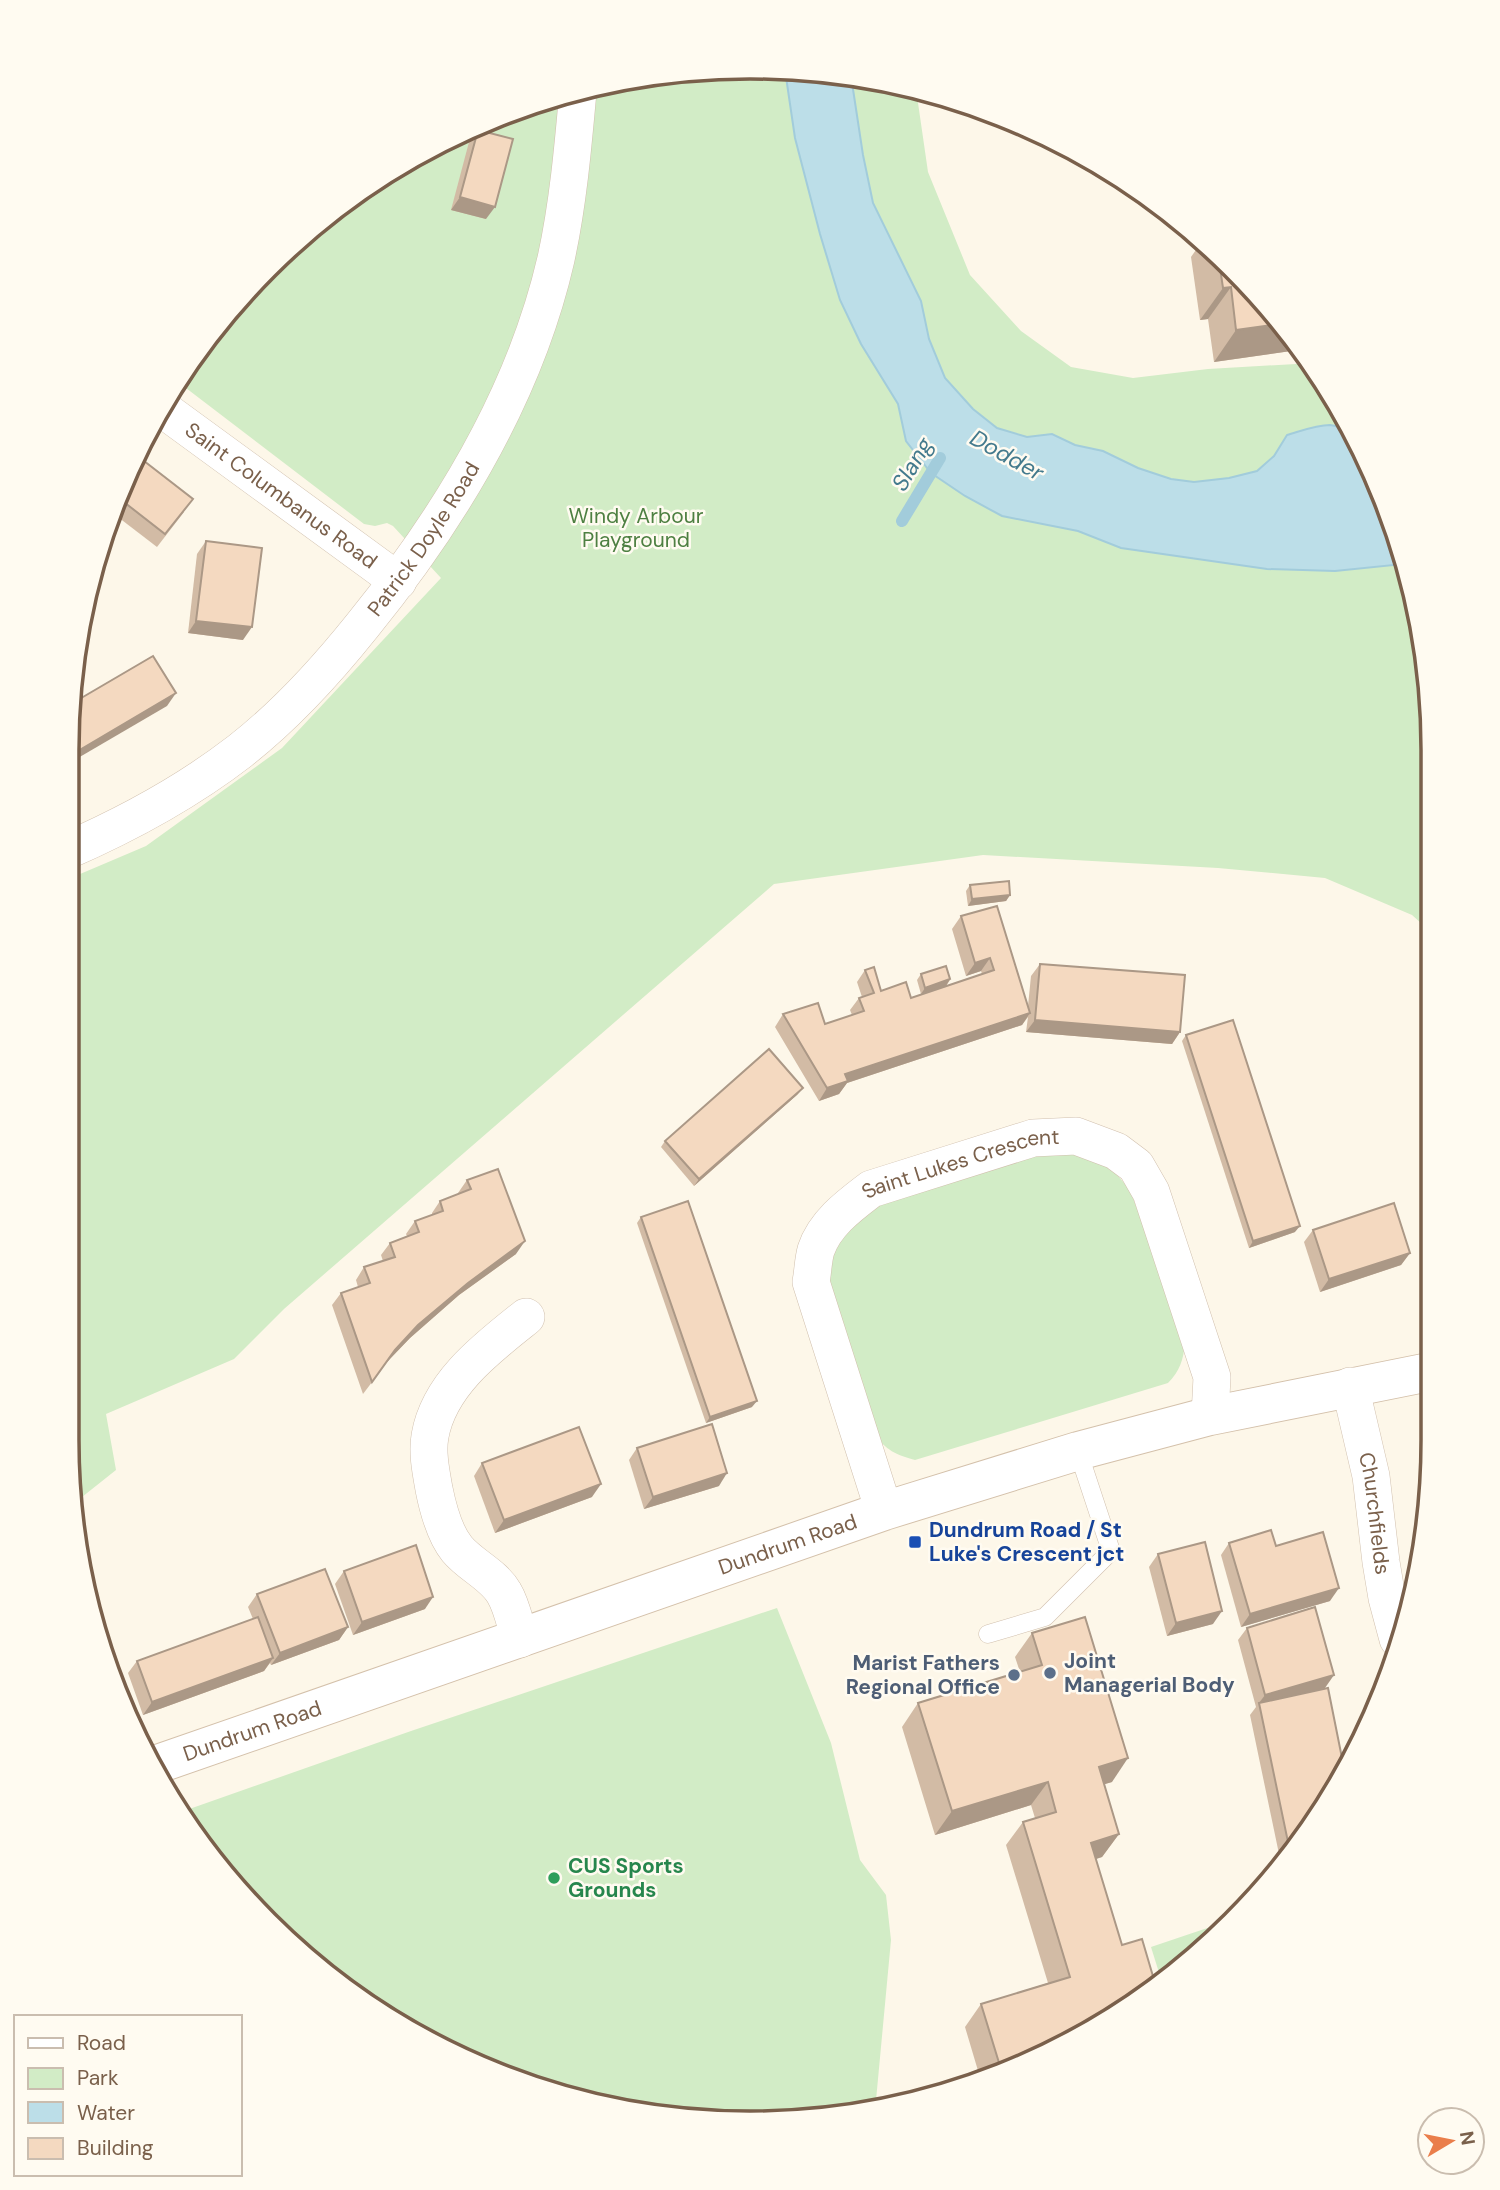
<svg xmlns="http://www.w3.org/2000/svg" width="1500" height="2190" font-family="'DM Sans',sans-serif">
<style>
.green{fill:#d2ecc6}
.water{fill:#bcdee8;stroke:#a2ccdb;stroke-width:2}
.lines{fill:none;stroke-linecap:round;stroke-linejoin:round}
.stream{stroke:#a2ccdb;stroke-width:12}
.lane-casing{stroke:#d1c0ae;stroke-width:19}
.street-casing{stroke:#d1c0ae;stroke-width:38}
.secondary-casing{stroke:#d4c1ab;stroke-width:40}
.lane{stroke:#fff;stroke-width:18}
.street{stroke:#fff;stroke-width:37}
.secondary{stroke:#fff;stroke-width:38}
.wall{fill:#d2bba5}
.shaded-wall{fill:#ab9886}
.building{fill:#f4d9c0;stroke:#ab9886;stroke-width:2}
.transit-dot{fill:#1a4fb4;stroke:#fffbf1;stroke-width:2.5}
.service-dot{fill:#5c6f8a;stroke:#fffbf1;stroke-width:2.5}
.leisure-dot{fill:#2e9e5b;stroke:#fffbf1;stroke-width:2.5}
.labels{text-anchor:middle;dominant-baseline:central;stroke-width:5;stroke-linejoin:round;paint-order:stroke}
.street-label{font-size:21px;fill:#7a604b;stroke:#fffbf1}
.park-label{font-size:21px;fill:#4e8042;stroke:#fffbf1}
.transit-label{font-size:21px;font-weight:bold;fill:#164399;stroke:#fffbf1;text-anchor:start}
.service-label{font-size:21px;font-weight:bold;fill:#4e5e75;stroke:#fffbf1;text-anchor:start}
.leisure-label{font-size:21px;font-weight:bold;fill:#27864d;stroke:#fffbf1;text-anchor:start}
.water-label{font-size:23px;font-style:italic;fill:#437a8d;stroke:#fffbf1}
.rim{fill:none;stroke:#7a604b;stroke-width:3.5}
</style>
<rect width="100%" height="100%" fill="#fdf7e9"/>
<!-- green -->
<g class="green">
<polygon points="750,67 883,80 916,89 928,172 970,275 1021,331 1071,367 1133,378 1208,369 1313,363 1318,370 1381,488 1420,616 1434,750 1433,934 1412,915 1325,878 1218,868 983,855 774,884 284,1309 234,1359 106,1414 116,1470 77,1501 66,1440 66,880 146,846 282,748 441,578 393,526 387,523 375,526 364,524 182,385 266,267 370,182 488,119 616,80"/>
<path d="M 1039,1152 C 1084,1155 1103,1152 1131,1192 L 1185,1344 C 1183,1360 1180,1371 1168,1383 L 915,1460 C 896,1455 886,1450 874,1434 L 836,1322 L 825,1264 L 833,1246 L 881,1201 Z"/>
<polygon points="777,1608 831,1743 860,1860 886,1895 891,1940 875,2111 705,2122 489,2072 334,1982 182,1820 178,1813 411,1731"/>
<polygon points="1237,1918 1234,1923 1161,1979 1151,1947"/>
</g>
<!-- water -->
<path class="water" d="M 785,70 L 851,76 L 863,155 L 873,203 L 921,301 L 929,339 L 945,378 L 973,409 L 997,428 L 1027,437 L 1052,434 L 1075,445 L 1103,451 L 1138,468 L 1171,479 L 1194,482 L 1229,478 L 1257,471 L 1274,456 L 1287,435 C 1301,431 1316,425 1330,425 C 1369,426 1395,533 1404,564 L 1335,571 L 1267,569 L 1121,548 L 1078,531 L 1002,516 L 965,496 L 931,473 L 906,441 L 898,404 L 861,344 L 840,300 L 820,234 L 795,138 Z"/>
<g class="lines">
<!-- stream -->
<g class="stream">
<polyline points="902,521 940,458"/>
<polyline points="66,1227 72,1219"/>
</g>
<!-- lane casing -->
<g class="lane-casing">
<polyline id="lane" points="988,1634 1045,1617 1111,1551 1078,1451"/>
</g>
<!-- street casing -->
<g class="street-casing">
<g id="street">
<path id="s1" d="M 164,410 L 398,581"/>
<path id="s2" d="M 66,851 C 128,824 187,792 240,751 C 286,715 326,671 362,626 C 449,519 525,394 556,259 C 568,204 573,147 578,91"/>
<path id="s3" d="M 1350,1386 L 1371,1476 L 1381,1562 L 1387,1598 L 1398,1639"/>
<path id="s4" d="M 884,1511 L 811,1282 C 813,1272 813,1260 816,1250 C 825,1223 850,1205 871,1189 L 1033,1138 L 1076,1136 L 1116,1151 L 1136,1166 L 1151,1192 L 1212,1377 L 1210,1416"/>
<path d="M 520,1639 C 515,1624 512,1606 504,1593 C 494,1575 470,1565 457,1549 C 444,1533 438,1509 434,1489 C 431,1472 427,1453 430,1436 C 439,1384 487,1348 526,1317"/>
</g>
</g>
<!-- secondary casing -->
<g class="secondary-casing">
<g id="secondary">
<path id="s5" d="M 155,1765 L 884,1511 L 1078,1451 L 1210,1416 L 1434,1371"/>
</g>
</g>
<!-- lane -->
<use href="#lane" class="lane"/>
<!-- street -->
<use href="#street" class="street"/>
<!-- secondary -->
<use href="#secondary" class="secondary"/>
</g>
<!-- wall -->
<g class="wall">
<polygon points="478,130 486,219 451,210 469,142"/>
<polygon points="1197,237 1233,266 1298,350 1214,362 1208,319 1200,320 1191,257 1198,247"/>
<polygon points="135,454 184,512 157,547 114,514"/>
<polygon points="206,541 243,640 188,633 197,554"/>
<polygon points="970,885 1010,895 1006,901 968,906 966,891"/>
<polygon points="961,916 1028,1006 1031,976 1040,964 1180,1032 1172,1044 1026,1032 1028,1017 1022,1025 847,1083 839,1094 819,1101 775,1027 783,1014 825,1024 852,1015 850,1010 859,998 862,997 857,982 865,970 881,991 911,998 982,974 981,971 966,976 952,929"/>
<polygon points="921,974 950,980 946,986 921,994 917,980"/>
<polygon points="1186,1035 1295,1232 1249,1248 1182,1041"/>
<polygon points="798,1094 694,1186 661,1147 665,1141"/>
<polygon points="467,1180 516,1254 459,1295 410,1338 386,1363 363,1394 332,1305 341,1293 358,1287 356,1280 364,1267 383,1261 381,1255 390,1243 407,1236 406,1234 415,1221 432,1215 432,1213 440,1201 459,1194 458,1193"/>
<polygon points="641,1217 752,1407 706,1423 637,1223"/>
<polygon points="1313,1230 1410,1253 1401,1265 1320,1292 1304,1242"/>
<polygon points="637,1448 719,1486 644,1509 629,1460"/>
<polygon points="482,1463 592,1497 495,1533 474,1476"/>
<polygon points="1229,1543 1276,1546 1330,1601 1241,1627 1221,1555"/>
<polygon points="1158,1554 1213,1624 1167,1636 1149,1567"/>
<polygon points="344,1571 425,1609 353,1635 335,1584"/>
<polygon points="257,1594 348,1627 339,1640 271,1665 270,1663 264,1671 143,1715 128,1673 137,1661 253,1619 248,1607"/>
<polygon points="1247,1628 1325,1688 1312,1692 1344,1768 1279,1854 1250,1715 1256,1707 1238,1640"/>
<polygon points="1032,1633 1112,1782 1104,1784 1119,1834 1102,1857 1096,1859 1091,2032 979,2074 965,2027 981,2004 1048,1983 1006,1845 1023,1822 1035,1818 1031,1805 935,1835 902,1727 918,1703 1020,1672 1015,1657"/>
</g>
<!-- shaded-wall -->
<g class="shaded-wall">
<polygon points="460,197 495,207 486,219 451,210"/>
<polygon points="1231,287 1208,319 1200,320 1223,288"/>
<polygon points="1280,324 1300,348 1298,350 1214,362 1236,330"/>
<polygon points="196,621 252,627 243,640 188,633"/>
<polygon points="176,693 167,706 66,765 66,758"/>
<polygon points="1010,895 1006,901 968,906 972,899"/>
<polygon points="990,958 981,971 966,976 975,963"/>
<polygon points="950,979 946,986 921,994 925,988"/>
<polygon points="1030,1013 1022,1025 847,1083 839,1094 819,1101 827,1088 845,1074"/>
<polygon points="1035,1020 1180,1032 1172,1044 1026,1032"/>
<polygon points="803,1088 798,1094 694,1186 699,1179"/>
<polygon points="1300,1226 1295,1232 1249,1248 1253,1241"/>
<polygon points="525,1241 516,1254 459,1295 410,1338 386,1363 363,1394 395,1350 418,1325 468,1283"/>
<polygon points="1410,1253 1401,1265 1320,1292 1329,1279"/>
<polygon points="757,1401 752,1407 706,1423 710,1417"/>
<polygon points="727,1473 719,1486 644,1509 653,1497"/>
<polygon points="601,1484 592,1497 495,1533 504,1520"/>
<polygon points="1339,1588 1330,1601 1241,1627 1250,1614"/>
<polygon points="433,1597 425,1609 353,1635 362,1622"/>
<polygon points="1222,1611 1213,1624 1167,1636 1176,1623"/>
<polygon points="348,1627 339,1640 271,1665 280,1653"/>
<polygon points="273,1658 264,1671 143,1715 152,1702"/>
<polygon points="1334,1675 1325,1688 1260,1706 1259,1703 1265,1695"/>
<polygon points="1128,1758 1112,1782 1082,1791 1099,1767"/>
<polygon points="1048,1782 1031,1805 935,1835 952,1811"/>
<polygon points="1119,1834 1102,1857 1074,1866 1091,1843"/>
<polygon points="1293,1840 1284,1853 1279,1854 1288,1842"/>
</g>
<!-- building -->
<g class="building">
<polygon points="478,130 513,139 495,207 460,197"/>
<polygon points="1218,254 1233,266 1280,324 1236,330 1231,287 1223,288"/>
<polygon points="135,454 193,499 165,534 120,499"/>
<polygon points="206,541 262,548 252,627 196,621"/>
<polygon points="153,656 176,693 66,758 71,704"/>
<polygon points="1009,881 1010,895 972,899 970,885"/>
<polygon points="997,906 1030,1013 845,1074 848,1081 827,1088 783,1014 818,1003 825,1024 864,1011 859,998 874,993 865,970 874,967 881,991 906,982 911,998 994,970 990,958 975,963 961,916"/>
<polygon points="1040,964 1185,975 1180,1032 1035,1020"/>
<polygon points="946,966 950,979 925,988 921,974"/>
<polygon points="1233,1020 1300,1226 1253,1241 1186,1035"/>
<polygon points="769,1049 803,1088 699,1179 665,1141"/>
<polygon points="498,1169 525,1241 468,1283 418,1325 395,1350 372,1382 341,1293 370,1283 364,1267 395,1257 390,1243 419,1232 415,1221 443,1211 440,1201 471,1189 467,1180"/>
<polygon points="688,1201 757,1401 710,1417 641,1217"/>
<polygon points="1394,1203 1410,1253 1329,1279 1313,1230"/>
<polygon points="712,1424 727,1473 653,1497 637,1448"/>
<polygon points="579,1427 601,1484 504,1520 482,1463"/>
<polygon points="1271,1530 1276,1546 1323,1532 1339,1588 1250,1614 1229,1543"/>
<polygon points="1205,1542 1222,1611 1176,1623 1158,1554"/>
<polygon points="416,1545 433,1597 362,1622 344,1571"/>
<polygon points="325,1569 348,1627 280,1653 257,1594"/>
<polygon points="1315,1607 1334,1675 1265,1695 1247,1628"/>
<polygon points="258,1617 273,1658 152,1702 137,1661"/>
<polygon points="1085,1617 1128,1758 1099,1767 1119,1834 1091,1843 1122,1945 1142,1939 1155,1983 1091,2032 1000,2066 981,2004 1070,1977 1023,1822 1056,1812 1048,1782 952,1811 918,1703 1042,1665 1032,1633"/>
<polygon points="111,1666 123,1701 107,1668"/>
<polygon points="1328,1688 1344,1768 1293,1840 1288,1842 1259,1703"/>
</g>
<!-- markers -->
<rect class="transit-dot" x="908" y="1535" width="14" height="14" rx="3.5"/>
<g class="service-dot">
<circle cx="1050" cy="1673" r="7"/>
<circle cx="1014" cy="1675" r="7"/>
</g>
<circle class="leisure-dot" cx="554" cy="1878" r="7"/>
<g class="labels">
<!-- street labels -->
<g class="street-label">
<text stroke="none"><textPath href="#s1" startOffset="145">Saint Columbanus Road</textPath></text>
<text stroke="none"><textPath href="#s2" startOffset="483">Patrick Doyle Road</textPath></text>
<text stroke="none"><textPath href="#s4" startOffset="450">Saint Lukes Crescent</textPath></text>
<text stroke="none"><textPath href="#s3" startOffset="130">Churchfields</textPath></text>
<text stroke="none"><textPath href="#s5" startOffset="670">Dundrum Road</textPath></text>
<text stroke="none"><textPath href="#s5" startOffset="103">Dundrum Road</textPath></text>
</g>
<!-- park labels -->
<g class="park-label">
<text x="636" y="516">Windy Arbour<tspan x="636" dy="24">Playground</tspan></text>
</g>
<!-- transit labels -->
<g class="transit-label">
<text x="929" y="1530">Dundrum Road / St<tspan x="929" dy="24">Luke's Crescent jct</tspan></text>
</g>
<!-- service labels -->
<g class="service-label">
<text x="1064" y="1661">Joint<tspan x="1064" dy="24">Managerial Body</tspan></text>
<text x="1000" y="1663" text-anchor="end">Marist Fathers<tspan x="1000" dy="24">Regional Office</tspan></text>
</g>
<!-- leisure labels -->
<g class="leisure-label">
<text x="568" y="1866">CUS Sports<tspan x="568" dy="24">Grounds</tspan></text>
</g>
<!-- water labels -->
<g class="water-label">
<text transform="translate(1007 455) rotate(29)">Dodder</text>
<text transform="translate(912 464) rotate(-59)">Slang</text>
</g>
</g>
<!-- crop -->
<path d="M0 0H1500V2190H0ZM750 79H750A671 671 0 0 1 1421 750V1440A671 671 0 0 1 750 2111H750A671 671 0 0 1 79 1440V750A671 671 0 0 1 750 79Z" fill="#fffbf1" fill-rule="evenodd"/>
<path class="rim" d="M750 79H750A671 671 0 0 1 1421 750V1440A671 671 0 0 1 750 2111H750A671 671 0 0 1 79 1440V750A671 671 0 0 1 750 79Z"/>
<!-- legend -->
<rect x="14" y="2015" width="228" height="161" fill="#fffbf1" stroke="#cabdaf" stroke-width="2"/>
<rect x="28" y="2038" width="35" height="10" fill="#ffffff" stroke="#cabdaf" stroke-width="2"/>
<text x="77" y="2050" font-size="21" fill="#7a604b">Road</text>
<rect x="28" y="2068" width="35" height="21" fill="#d2ecc6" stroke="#cabdaf" stroke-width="2"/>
<text x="77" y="2085" font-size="21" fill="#7a604b">Park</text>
<rect x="28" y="2102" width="35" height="21" fill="#bcdee8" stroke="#cabdaf" stroke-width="2"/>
<text x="77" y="2120" font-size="21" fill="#7a604b">Water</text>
<rect x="28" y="2138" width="35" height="21" fill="#f4d9c0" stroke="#cabdaf" stroke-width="2"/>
<text x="77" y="2155" font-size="21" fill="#7a604b">Building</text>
<!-- north arrow -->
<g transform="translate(1451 2141) rotate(80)"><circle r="33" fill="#fffbf1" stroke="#cabdaf" stroke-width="2"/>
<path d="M0-5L12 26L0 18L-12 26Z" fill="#ea7e4b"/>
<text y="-10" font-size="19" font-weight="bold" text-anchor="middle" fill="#7a604b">N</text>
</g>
</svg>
